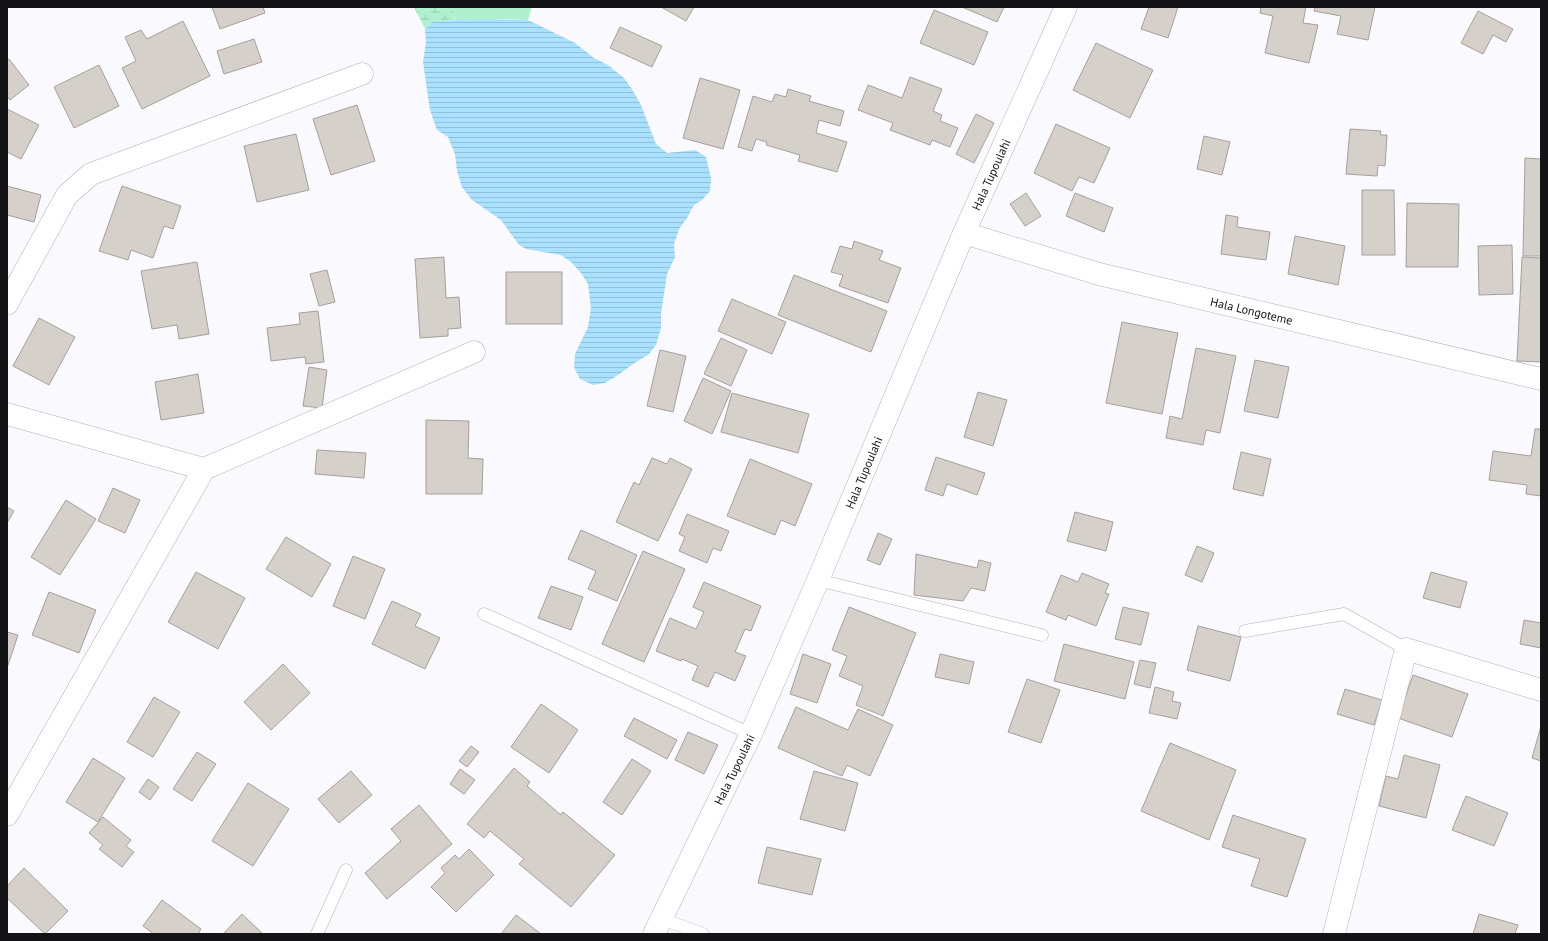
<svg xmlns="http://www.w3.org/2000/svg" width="1548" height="941" font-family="'PT Sans',sans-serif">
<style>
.green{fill:#aff1cf}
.wetland{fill:url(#wetland-marsh)}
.water{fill:url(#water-rules)}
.building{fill:#d5d0ca;stroke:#a5a09b}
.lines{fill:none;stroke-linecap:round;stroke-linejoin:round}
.lane-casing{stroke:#b3b1b8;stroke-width:13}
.street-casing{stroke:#b3b1b8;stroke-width:23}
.secondary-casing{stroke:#b3b1b8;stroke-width:23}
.lane{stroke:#fff;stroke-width:12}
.street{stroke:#fff;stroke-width:22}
.secondary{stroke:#fff;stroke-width:22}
.labels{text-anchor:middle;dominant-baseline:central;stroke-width:3;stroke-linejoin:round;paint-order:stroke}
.street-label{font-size:12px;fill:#141315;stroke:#fff}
</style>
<defs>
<pattern id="wetland-marsh" width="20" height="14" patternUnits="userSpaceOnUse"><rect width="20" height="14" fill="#aff1cf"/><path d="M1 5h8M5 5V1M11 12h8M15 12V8" fill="none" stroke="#96ceb1"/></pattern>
<pattern id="water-rules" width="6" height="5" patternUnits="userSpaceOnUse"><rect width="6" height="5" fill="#aae1ff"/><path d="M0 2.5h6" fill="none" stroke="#91c0da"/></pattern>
</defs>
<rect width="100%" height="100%" fill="#faf9fe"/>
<!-- green -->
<polygon class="green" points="452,7 532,7 528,20 497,19 456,20"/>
<!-- wetland -->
<polygon class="wetland" points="414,7 452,7 456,20 432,22 425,29"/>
<!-- water -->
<polygon class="water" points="481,19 528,20 575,43 594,58 608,65 625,79 633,91 641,105 656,144 667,153 695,150 706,157 711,178 710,191 702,200 694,205 687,218 679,229 674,244 675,257 667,274 661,313 661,328 656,345 648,355 636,362 618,375 605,383 593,385 580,379 574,367 575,354 588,327 591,308 588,284 581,273 571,262 561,255 526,249 519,245 501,220 472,200 462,187 457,171 455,154 448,137 437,130 430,110 423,62 426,42 425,29 432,22 456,20"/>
<!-- building -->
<g class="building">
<polygon points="212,7 263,7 265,13 220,29"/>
<polygon points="661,7 694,7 686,21"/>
<polygon points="962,7 1004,7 997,22"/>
<polygon points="1149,7 1178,7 1168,38 1141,29"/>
<polygon points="1261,7 1306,7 1303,23 1318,25 1309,63 1265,53 1273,16 1260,13"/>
<polygon points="1315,7 1375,7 1368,40 1337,34 1341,16 1314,11"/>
<polygon points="934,10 988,32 974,65 920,43"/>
<polygon points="1478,11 1513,29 1506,42 1493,35 1483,54 1461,43"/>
<polygon points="183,21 210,76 142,109 122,68 136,61 125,37 141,30 147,39"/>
<polygon points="620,27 662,46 652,67 610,48"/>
<polygon points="254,39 262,62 224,74 217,51"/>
<polygon points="1096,43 1153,70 1130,118 1073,90"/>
<polygon points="9,59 29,85 10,100 7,96 7,60"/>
<polygon points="99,65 119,106 74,128 54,87"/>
<polygon points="910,77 942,89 933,111 942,115 940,121 958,128 950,147 932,140 930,145 890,130 893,123 858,110 868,85 902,98"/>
<polygon points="700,78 740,90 723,149 683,138"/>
<polygon points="788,89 811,96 809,101 844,111 840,126 819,120 816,133 847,142 837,172 798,161 800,155 766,145 767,142 756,139 752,151 738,147 753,96 772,102 775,94 786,97"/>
<polygon points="357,105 375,161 331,175 313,119"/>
<polygon points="7,109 39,125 21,159 7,152"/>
<polygon points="976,114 994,123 974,163 956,154"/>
<polygon points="1056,124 1110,148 1094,183 1079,177 1072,191 1034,173"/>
<polygon points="1350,129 1381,131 1380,135 1387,135 1385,166 1378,165 1377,176 1346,174"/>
<polygon points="296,134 309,190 257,202 244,146"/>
<polygon points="1204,136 1230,142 1222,175 1197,169"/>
<polygon points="1525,158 1541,159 1541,256 1523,256"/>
<polygon points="7,186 41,195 34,222 7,215"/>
<polygon points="122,186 181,206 173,229 164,226 153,258 131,250 128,260 99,251"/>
<polygon points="1362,190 1394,190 1395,255 1362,255"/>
<polygon points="1026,193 1041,216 1025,226 1010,204"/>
<polygon points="1075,193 1113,208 1104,232 1066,216"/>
<polygon points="1407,203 1459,204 1458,267 1406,267"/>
<polygon points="1226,215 1238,217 1237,227 1270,232 1266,260 1221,254"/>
<polygon points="1295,236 1345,246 1338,285 1288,274"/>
<polygon points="854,241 883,251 879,260 901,268 888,303 839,286 843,275 831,272 840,246 852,249"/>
<polygon points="1512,245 1513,294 1479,295 1478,246"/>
<polygon points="444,257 446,298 459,297 461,328 448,329 448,336 420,338 415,259"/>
<polygon points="1522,257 1541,258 1541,362 1517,361"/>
<polygon points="197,262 209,334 179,339 177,325 152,329 141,271"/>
<polygon points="327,270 335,302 319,306 310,274"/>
<rect x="506" y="272" width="56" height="52"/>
<polygon points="794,275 887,311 871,352 778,315"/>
<polygon points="732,299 786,322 772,354 718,331"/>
<polygon points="318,311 324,362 306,364 305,357 271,361 267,328 300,324 299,313"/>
<polygon points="39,318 75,337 49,385 13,366"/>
<polygon points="1122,322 1178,333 1162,414 1106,403"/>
<polygon points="721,338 747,350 731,386 704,374"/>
<polygon points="1196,348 1236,356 1220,433 1206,430 1203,445 1166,438 1170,416 1182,419"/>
<polygon points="660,350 686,356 673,412 647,406"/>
<polygon points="1255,360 1289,367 1278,418 1244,411"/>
<polygon points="309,367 327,370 322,408 303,406"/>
<polygon points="198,374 204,413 161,420 155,382"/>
<polygon points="703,378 731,391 712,434 684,421"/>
<polygon points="978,392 1007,400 993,446 964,437"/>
<polygon points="732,393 809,414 798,453 721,432"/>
<polygon points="426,420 469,421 468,458 483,459 482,494 426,494"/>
<polygon points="1535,429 1541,429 1541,496 1526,494 1527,485 1489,480 1493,451 1531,456"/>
<polygon points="317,450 366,453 364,478 315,474"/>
<polygon points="1241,452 1271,459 1263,496 1233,489"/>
<polygon points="936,457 985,473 977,495 947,484 943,496 925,490"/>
<polygon points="652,458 667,464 670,458 692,469 658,541 616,522 634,482 639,485"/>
<polygon points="750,459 812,484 795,526 781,520 775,535 727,516"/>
<polygon points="113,488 140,500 125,533 98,521"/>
<polygon points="66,500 96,519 60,575 31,557"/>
<polygon points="7,507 14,511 7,523"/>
<polygon points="1075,512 1113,522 1106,551 1067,541"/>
<polygon points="687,514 729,531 721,551 713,548 707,563 679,551 685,537 679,534"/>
<polygon points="581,530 637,555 617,601 588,589 596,571 568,559"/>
<polygon points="878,533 892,539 880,565 867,560"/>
<polygon points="286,537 331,564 312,597 266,569"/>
<polygon points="1197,546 1214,553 1202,582 1185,575"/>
<polygon points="643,551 685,569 644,662 602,644"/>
<polygon points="916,554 977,568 979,560 991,563 985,591 971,588 963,601 914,595"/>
<polygon points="353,556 385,569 365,619 333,606"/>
<polygon points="196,572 245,598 218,649 168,622"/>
<polygon points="1431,572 1467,582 1460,608 1423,598"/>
<polygon points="1082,573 1109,584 1105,593 1109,594 1096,626 1068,615 1066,620 1046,612 1061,575 1078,582"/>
<polygon points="704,582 761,606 751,631 745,629 735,652 746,656 735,681 715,672 708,687 692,680 698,666 682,659 681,661 656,651 670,618 696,629 704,612 693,607"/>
<polygon points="551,586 583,597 571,630 538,618"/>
<polygon points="49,592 96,610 79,653 32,635"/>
<polygon points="392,601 421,614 415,626 440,638 425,669 372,644"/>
<polygon points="849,607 916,633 883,716 856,705 863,686 839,676 847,656 832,650"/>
<polygon points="1123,607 1149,613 1141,645 1115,639"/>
<polygon points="1524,620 1541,623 1541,648 1520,644"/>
<polygon points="1198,626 1241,637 1230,681 1187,670"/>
<polygon points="7,632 18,635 7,668"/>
<polygon points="1064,644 1134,662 1125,699 1054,681"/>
<polygon points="803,654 831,664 817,703 790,694"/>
<polygon points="940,654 974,662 969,684 935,677"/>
<polygon points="1140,660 1156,663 1150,688 1134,684"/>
<polygon points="283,664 310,693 271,730 244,702"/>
<polygon points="1413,675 1468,694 1452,737 1398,718"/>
<polygon points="1027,679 1060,690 1041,743 1008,732"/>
<polygon points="1155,687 1174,692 1172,701 1181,703 1177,719 1149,713"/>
<polygon points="1345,689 1382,700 1374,725 1337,714"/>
<polygon points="154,697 180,712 153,757 127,742"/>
<polygon points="541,704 578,730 549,773 511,747"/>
<polygon points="796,707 848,730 858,709 893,725 870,776 847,765 842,776 778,748"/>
<polygon points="634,718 677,740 667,759 624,736"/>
<polygon points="1541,726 1541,761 1532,758"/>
<polygon points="688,732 718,745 704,774 675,760"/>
<polygon points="1170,743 1236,770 1209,840 1141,811"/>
<polygon points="471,746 479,752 467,767 459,761"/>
<polygon points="197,752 216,764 192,801 173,789"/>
<polygon points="1404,755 1440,765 1426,818 1379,806 1386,776 1398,779"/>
<polygon points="93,758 125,778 98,822 66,802"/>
<polygon points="632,759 651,771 622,815 603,802"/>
<polygon points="514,768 530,782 527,786 561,815 563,812 615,855 571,907 519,864 524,859 490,831 484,838 467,824"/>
<polygon points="460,769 475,780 464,794 450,784"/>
<polygon points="351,771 372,795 339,823 318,799"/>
<polygon points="814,771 858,783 845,831 800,819"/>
<polygon points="148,779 159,787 150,800 139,792"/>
<polygon points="248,783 289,809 253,866 212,841"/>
<polygon points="1466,796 1508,813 1494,846 1452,830"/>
<polygon points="419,805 452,844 387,899 365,873 401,841 391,829"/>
<polygon points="1233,815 1306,839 1287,897 1251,886 1260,859 1222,847"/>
<polygon points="103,817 131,840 126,846 134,852 122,867 99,849 103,845 89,833"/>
<polygon points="767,847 821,859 812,895 758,883"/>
<polygon points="469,849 494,875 456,912 431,887 445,873 441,868 455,855 459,859"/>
<polygon points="24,868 68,911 45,934 7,898 7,886"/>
<polygon points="162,900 201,929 198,934 154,934 143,926"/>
<polygon points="242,914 263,934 223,934"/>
<polygon points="1479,914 1518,925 1515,934 1473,934"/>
<polygon points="516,915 541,934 501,934"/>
</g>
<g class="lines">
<!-- lane casing -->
<g class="lane-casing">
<g id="lane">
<polyline points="818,580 1042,635"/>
<polyline points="484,614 751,734"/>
<polyline points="1245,631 1344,614 1406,649"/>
<polyline points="662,919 703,934"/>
<polyline points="317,934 346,870"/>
</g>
</g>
<!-- street casing -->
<g class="street-casing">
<g id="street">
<path id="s1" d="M 964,233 L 1099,274 L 1541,379"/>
<polyline points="7,304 67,195 91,174 362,74"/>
<polyline points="7,414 204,469"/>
<polyline points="7,815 204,469 474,352"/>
<polyline points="1334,934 1406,649 1541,690"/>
</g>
</g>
<!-- secondary casing -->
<g class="secondary-casing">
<g id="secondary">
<path id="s2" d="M 654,934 L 751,734 L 818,580 L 964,233 L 1066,7"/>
</g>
</g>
<!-- lane -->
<use href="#lane" class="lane"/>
<!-- street -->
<use href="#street" class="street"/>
<!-- secondary -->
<use href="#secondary" class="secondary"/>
</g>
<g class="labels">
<!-- street labels -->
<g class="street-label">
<text stroke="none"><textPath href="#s2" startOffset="831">Hala Tupoulahi</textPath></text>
<text stroke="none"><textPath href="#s1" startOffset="298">Hala Longoteme</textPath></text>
<text stroke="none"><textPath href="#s2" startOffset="507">Hala Tupoulahi</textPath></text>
<text stroke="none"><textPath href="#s2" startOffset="183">Hala Tupoulahi</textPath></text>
</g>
</g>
<!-- border -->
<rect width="1548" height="941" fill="none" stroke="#141315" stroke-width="16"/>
</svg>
